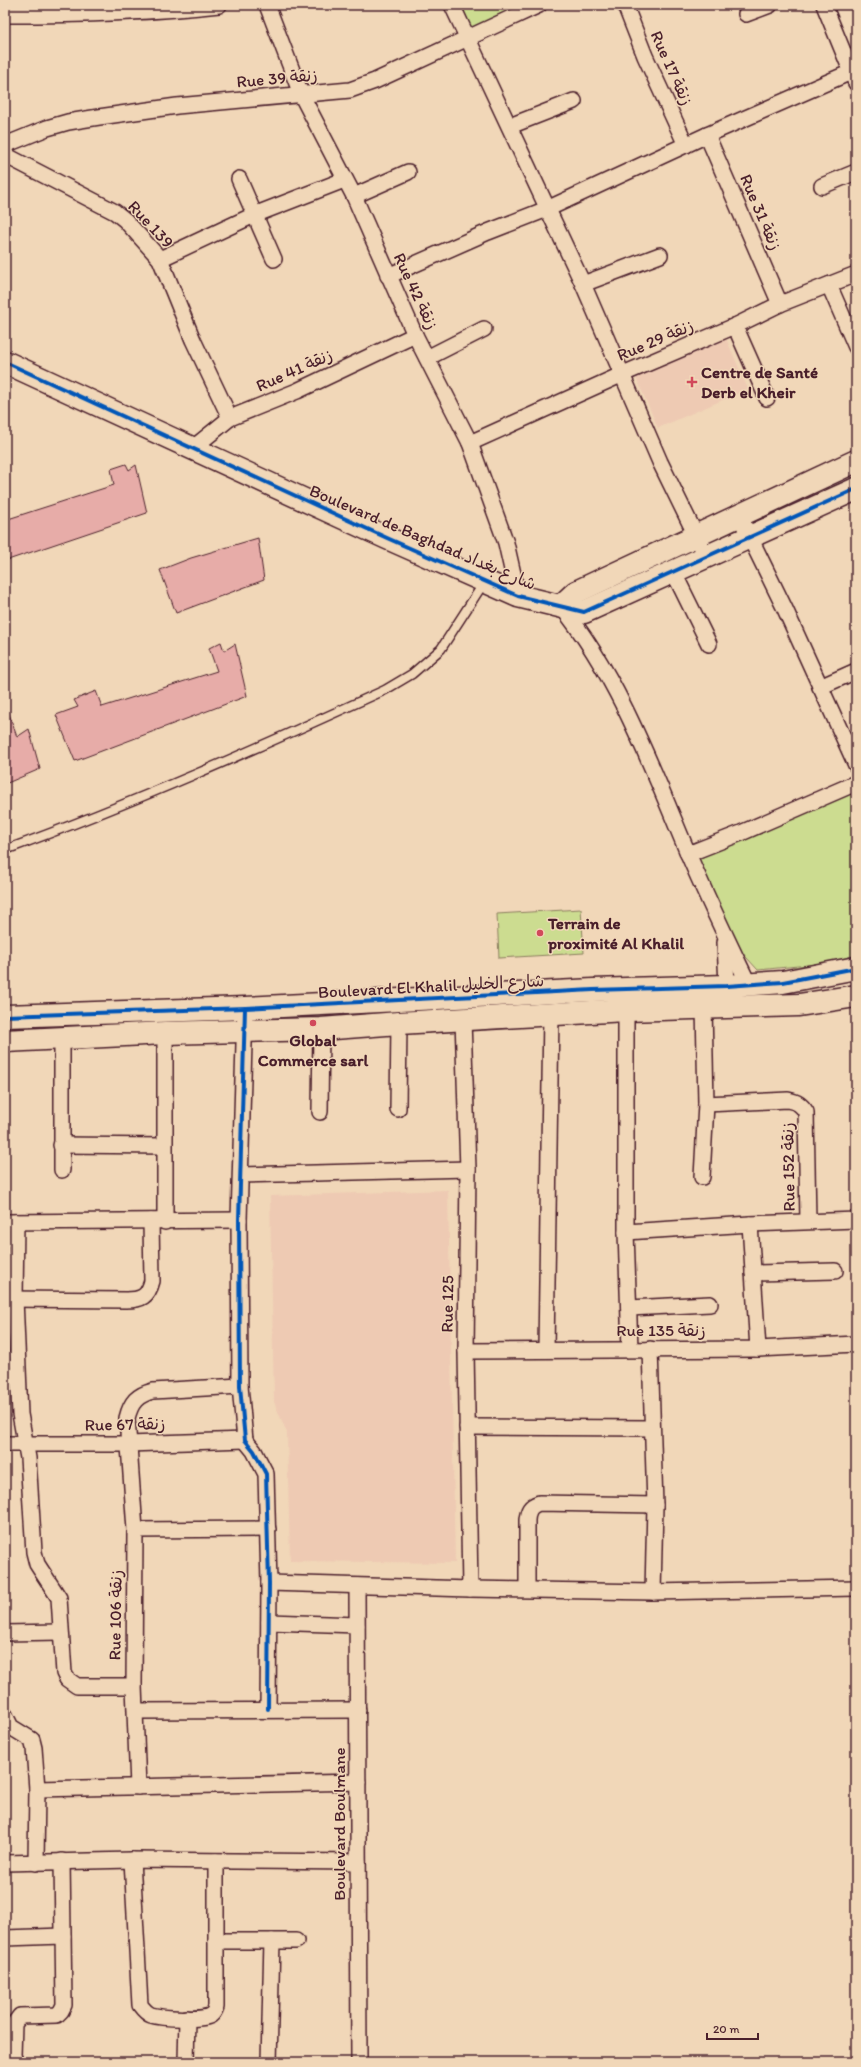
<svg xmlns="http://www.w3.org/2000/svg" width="861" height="2067" font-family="Itim,'Playpen Sans Arabic',sans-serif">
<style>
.built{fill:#eecab3}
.green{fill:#ccdc90;stroke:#8b7e5e}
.building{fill:#e7aca8;stroke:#4a1f2b}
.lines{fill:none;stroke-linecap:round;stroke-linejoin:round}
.lane-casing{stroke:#4a1f2b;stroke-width:11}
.street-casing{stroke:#4a1f2b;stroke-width:18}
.secondary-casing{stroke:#4a1f2b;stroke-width:25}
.lane{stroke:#f1d7b8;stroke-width:8}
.street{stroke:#f1d7b8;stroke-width:15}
.secondary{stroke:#f1d7b8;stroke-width:22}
.cycleway-casing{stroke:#f1d7b8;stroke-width:6}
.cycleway{stroke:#0057b8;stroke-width:4}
.poi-dot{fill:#d1495b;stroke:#f1d7b8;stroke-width:1.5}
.labels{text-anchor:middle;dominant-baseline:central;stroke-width:3;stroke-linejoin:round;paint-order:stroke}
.street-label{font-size:17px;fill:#4a1f2b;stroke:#f1d7b8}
.poi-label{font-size:17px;font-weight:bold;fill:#4a1f2b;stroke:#f1d7b8;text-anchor:start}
</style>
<rect width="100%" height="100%" fill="#f1d7b8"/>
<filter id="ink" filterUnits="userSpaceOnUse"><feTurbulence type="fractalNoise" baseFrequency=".025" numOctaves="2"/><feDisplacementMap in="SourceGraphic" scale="8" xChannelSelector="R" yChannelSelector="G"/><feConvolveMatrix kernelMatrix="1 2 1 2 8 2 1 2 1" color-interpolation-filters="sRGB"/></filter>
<g filter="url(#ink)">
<!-- built -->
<g class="built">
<polygon points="725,336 748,389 658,428 635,375"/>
<polygon points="448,1190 455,1563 290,1561 287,1433 274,1402 270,1196"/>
</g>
<!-- green -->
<g class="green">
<polygon points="462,5 530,5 472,31"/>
<polygon points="856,785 856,955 828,963 758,970 725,934 691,856"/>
<polygon points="581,909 584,953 499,958 497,914"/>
</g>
<!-- building -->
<g class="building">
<polygon points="126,464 129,470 136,465 147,513 5,561 5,520 114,485 111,469"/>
<polygon points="258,538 264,580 176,613 160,570 191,558"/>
<polygon points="221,642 224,651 235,644 247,696 75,761 56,715 78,707 74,700 96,691 102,707 217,671 209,648"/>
<polygon points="7,708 17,737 29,729 40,769 5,784 5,709"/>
</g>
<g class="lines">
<!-- lane casing -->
<g class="lane-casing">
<path id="lane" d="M 5,850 C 134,803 260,747 385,690 L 412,674 L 441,649 L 485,581"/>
</g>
<!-- street casing -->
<g class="street-casing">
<g id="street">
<polyline points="267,5 301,94 354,196 415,335 470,443 506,543 518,596"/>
<polyline points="452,5 583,284 660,462 706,556"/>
<polyline points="625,5 645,56 686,145"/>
<polyline points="824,5 856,83"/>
<polyline points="746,14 770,5"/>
<path d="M 5,15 C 77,15 148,13 219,5"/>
<polyline points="510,126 574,101"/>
<polyline points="707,135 780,304"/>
<polyline points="5,145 47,128 68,122 99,117 177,106 350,90 375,81 539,5"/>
<polyline points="5,155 115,212 125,220 160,259 193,340 230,418"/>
<polyline points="239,179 274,259"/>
<polyline points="822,186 856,172"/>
<polyline points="354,196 408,172"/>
<polyline points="160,259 254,215 344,180"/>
<polyline points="388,276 488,232 547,209 707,135 851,72"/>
<polyline points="583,284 660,255"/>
<polyline points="829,285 856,347"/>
<polyline points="735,326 767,398"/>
<polyline points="427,358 484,329"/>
<polyline points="470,443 623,374 735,326 780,304 856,274"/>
<polyline points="193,448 230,418 297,391 415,335"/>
<polyline points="739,515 785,609 856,765"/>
<polyline points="673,571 709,644"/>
<path d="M 561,606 C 618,676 652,768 687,851 C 706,896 727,939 748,983"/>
<polyline points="820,687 856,671"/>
<polyline points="688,854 741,833 856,783"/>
<polyline points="725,942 727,986"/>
<polyline points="245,1008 239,1220 240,1386 245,1440 254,1451 266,1474 269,1583 268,1709"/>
<polyline points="626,1010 626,1232 630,1349"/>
<polyline points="463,1020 468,1169 466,1351 470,1589"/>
<polyline points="62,1038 62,1170"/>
<path d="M 706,1104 L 788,1100 C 797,1102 801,1104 806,1112 L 808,1221"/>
<polyline points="398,1109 399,1023"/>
<polyline points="320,1112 321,1029"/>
<polyline points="61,1145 164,1146"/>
<polyline points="241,1175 468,1169"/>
<polyline points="702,1177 706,1104 704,1007"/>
<polyline points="5,1222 239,1220"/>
<polyline points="16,1222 15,1299 20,1414 28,1458 34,1552 37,1564 59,1598 64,1673 67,1679 77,1686 134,1686"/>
<polyline points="165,1222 165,1033"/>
<polyline points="750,1224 758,1349"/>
<polyline points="626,1232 750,1224 856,1220"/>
<polyline points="753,1273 835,1271"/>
<path d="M 6,1299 L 126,1300 C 141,1300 148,1297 152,1281 L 151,1221"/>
<polyline points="629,1308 710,1304"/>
<polyline points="650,1349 655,1505 653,1592"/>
<polyline points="546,1350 551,1014"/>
<polyline points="466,1351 758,1349 856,1344"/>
<polyline points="467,1427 652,1428"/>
<polyline points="5,1444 128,1444 245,1440"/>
<polyline points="135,1530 268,1529"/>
<polyline points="269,1583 470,1589 653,1592 856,1588"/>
<polyline points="357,1586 359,2062"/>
<path d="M 527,1589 L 527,1520 C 528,1510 530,1506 539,1503 L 655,1505"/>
<polyline points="269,1622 357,1625"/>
<polyline points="5,1633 60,1632"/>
<polyline points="136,1711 358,1710"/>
<polyline points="5,1715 11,1727 32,1740 34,1748 37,1789 36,1863"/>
<path d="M 138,1787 L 134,1686 L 135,1530 L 127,1418 C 131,1402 137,1395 153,1391 L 240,1386"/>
<polyline points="37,1789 358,1782"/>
<path d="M 132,1860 L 140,2005 C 143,2009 146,2013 151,2015 C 161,2018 203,2021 211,2015 C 214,2013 215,2010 216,2007 L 216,1861"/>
<polyline points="5,1863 132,1860 358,1862"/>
<polyline points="5,1938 63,1936"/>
<polyline points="216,1941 296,1941"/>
<polyline points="16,2062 13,2056 14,2024 20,2016 57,2015 61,2011 64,2005 62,1861"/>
<polyline points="186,2062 187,2018"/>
<polyline points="269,2062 272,1941"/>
</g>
</g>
<!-- secondary casing -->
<g class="secondary-casing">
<g id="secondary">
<polyline points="5,362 387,538 518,596 584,612 856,489"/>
<polyline points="561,606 576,592 856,461"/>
<polyline points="5,1016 245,1008 593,990 727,986 783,982 856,968"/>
<polyline points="5,1041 165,1033 321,1029 399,1023 626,1010 799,1005 856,996"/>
</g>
</g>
<!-- lane -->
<use href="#lane" class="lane"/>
<!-- street -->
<use href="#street" class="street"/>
<!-- secondary -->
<use href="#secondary" class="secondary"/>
<!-- cycleway casing -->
<g class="cycleway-casing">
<g id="cycleway">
<polyline points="5,362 387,538 518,596 584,612 856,489"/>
<polyline points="245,1008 239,1220 240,1386 245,1440 254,1451 266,1474 269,1583 268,1709"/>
<polyline points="5,1016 245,1008 593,990 727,986 783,982 856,968"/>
</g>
</g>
<!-- cycleway -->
<use href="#cycleway" class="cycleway"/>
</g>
</g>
<!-- markers -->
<g class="poi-dot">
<path d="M690 376h4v4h4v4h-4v4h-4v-4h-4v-4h4z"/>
<circle cx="540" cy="933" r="4"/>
<circle cx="313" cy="1023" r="4"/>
</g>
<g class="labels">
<!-- street labels -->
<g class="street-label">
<text transform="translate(672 68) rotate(66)">Rue 17 زنقة</text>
<text transform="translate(277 78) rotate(-5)">Rue 39 زنقة</text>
<text transform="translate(761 212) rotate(67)">Rue 31 زنقة</text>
<text transform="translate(151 224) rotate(47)">Rue 139</text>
<text transform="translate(416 291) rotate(65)">Rue 42 زنقة</text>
<text transform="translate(655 340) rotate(-23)">Rue 29 زنقة</text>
<text transform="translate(294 370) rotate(-24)">Rue 41 زنقة</text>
<text transform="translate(423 537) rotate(23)">Boulevard de Baghdad شارع بغداد</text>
<text transform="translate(431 986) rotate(-3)">Boulevard El Khalil شارع الخليل</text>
<text transform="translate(788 1167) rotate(-91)">Rue 152 زنقة</text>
<text transform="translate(447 1304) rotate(-89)">Rue 125</text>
<text x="661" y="1330">Rue 135 زنقة</text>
<text transform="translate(125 1424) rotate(-1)">Rue 67 زنقة</text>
<text transform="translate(115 1615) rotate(-89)">Rue 106 زنقة</text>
<text transform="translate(339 1824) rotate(-90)">Boulevard Boulmane</text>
</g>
<!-- poi labels -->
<g class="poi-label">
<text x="701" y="372">Centre de Santé<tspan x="701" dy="20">Derb el Kheir</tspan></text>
<text x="548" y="923">Terrain de<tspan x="548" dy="20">proximité Al Khalil</tspan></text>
<text x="313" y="1040" text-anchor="middle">Global<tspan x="313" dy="20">Commerce sarl</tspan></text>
</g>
</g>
<!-- margin -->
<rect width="861" height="2067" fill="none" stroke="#f1d7b8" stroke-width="20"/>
<rect x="10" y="10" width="841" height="2047" fill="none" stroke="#4a1f2b" stroke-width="1.5" filter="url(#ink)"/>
<!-- scale -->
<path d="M707 2033v6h51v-6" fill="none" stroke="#4a1f2b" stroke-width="2"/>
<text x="713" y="2033" font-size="12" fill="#4a1f2b" stroke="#f1d7b8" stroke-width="3" paint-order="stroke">20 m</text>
</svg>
